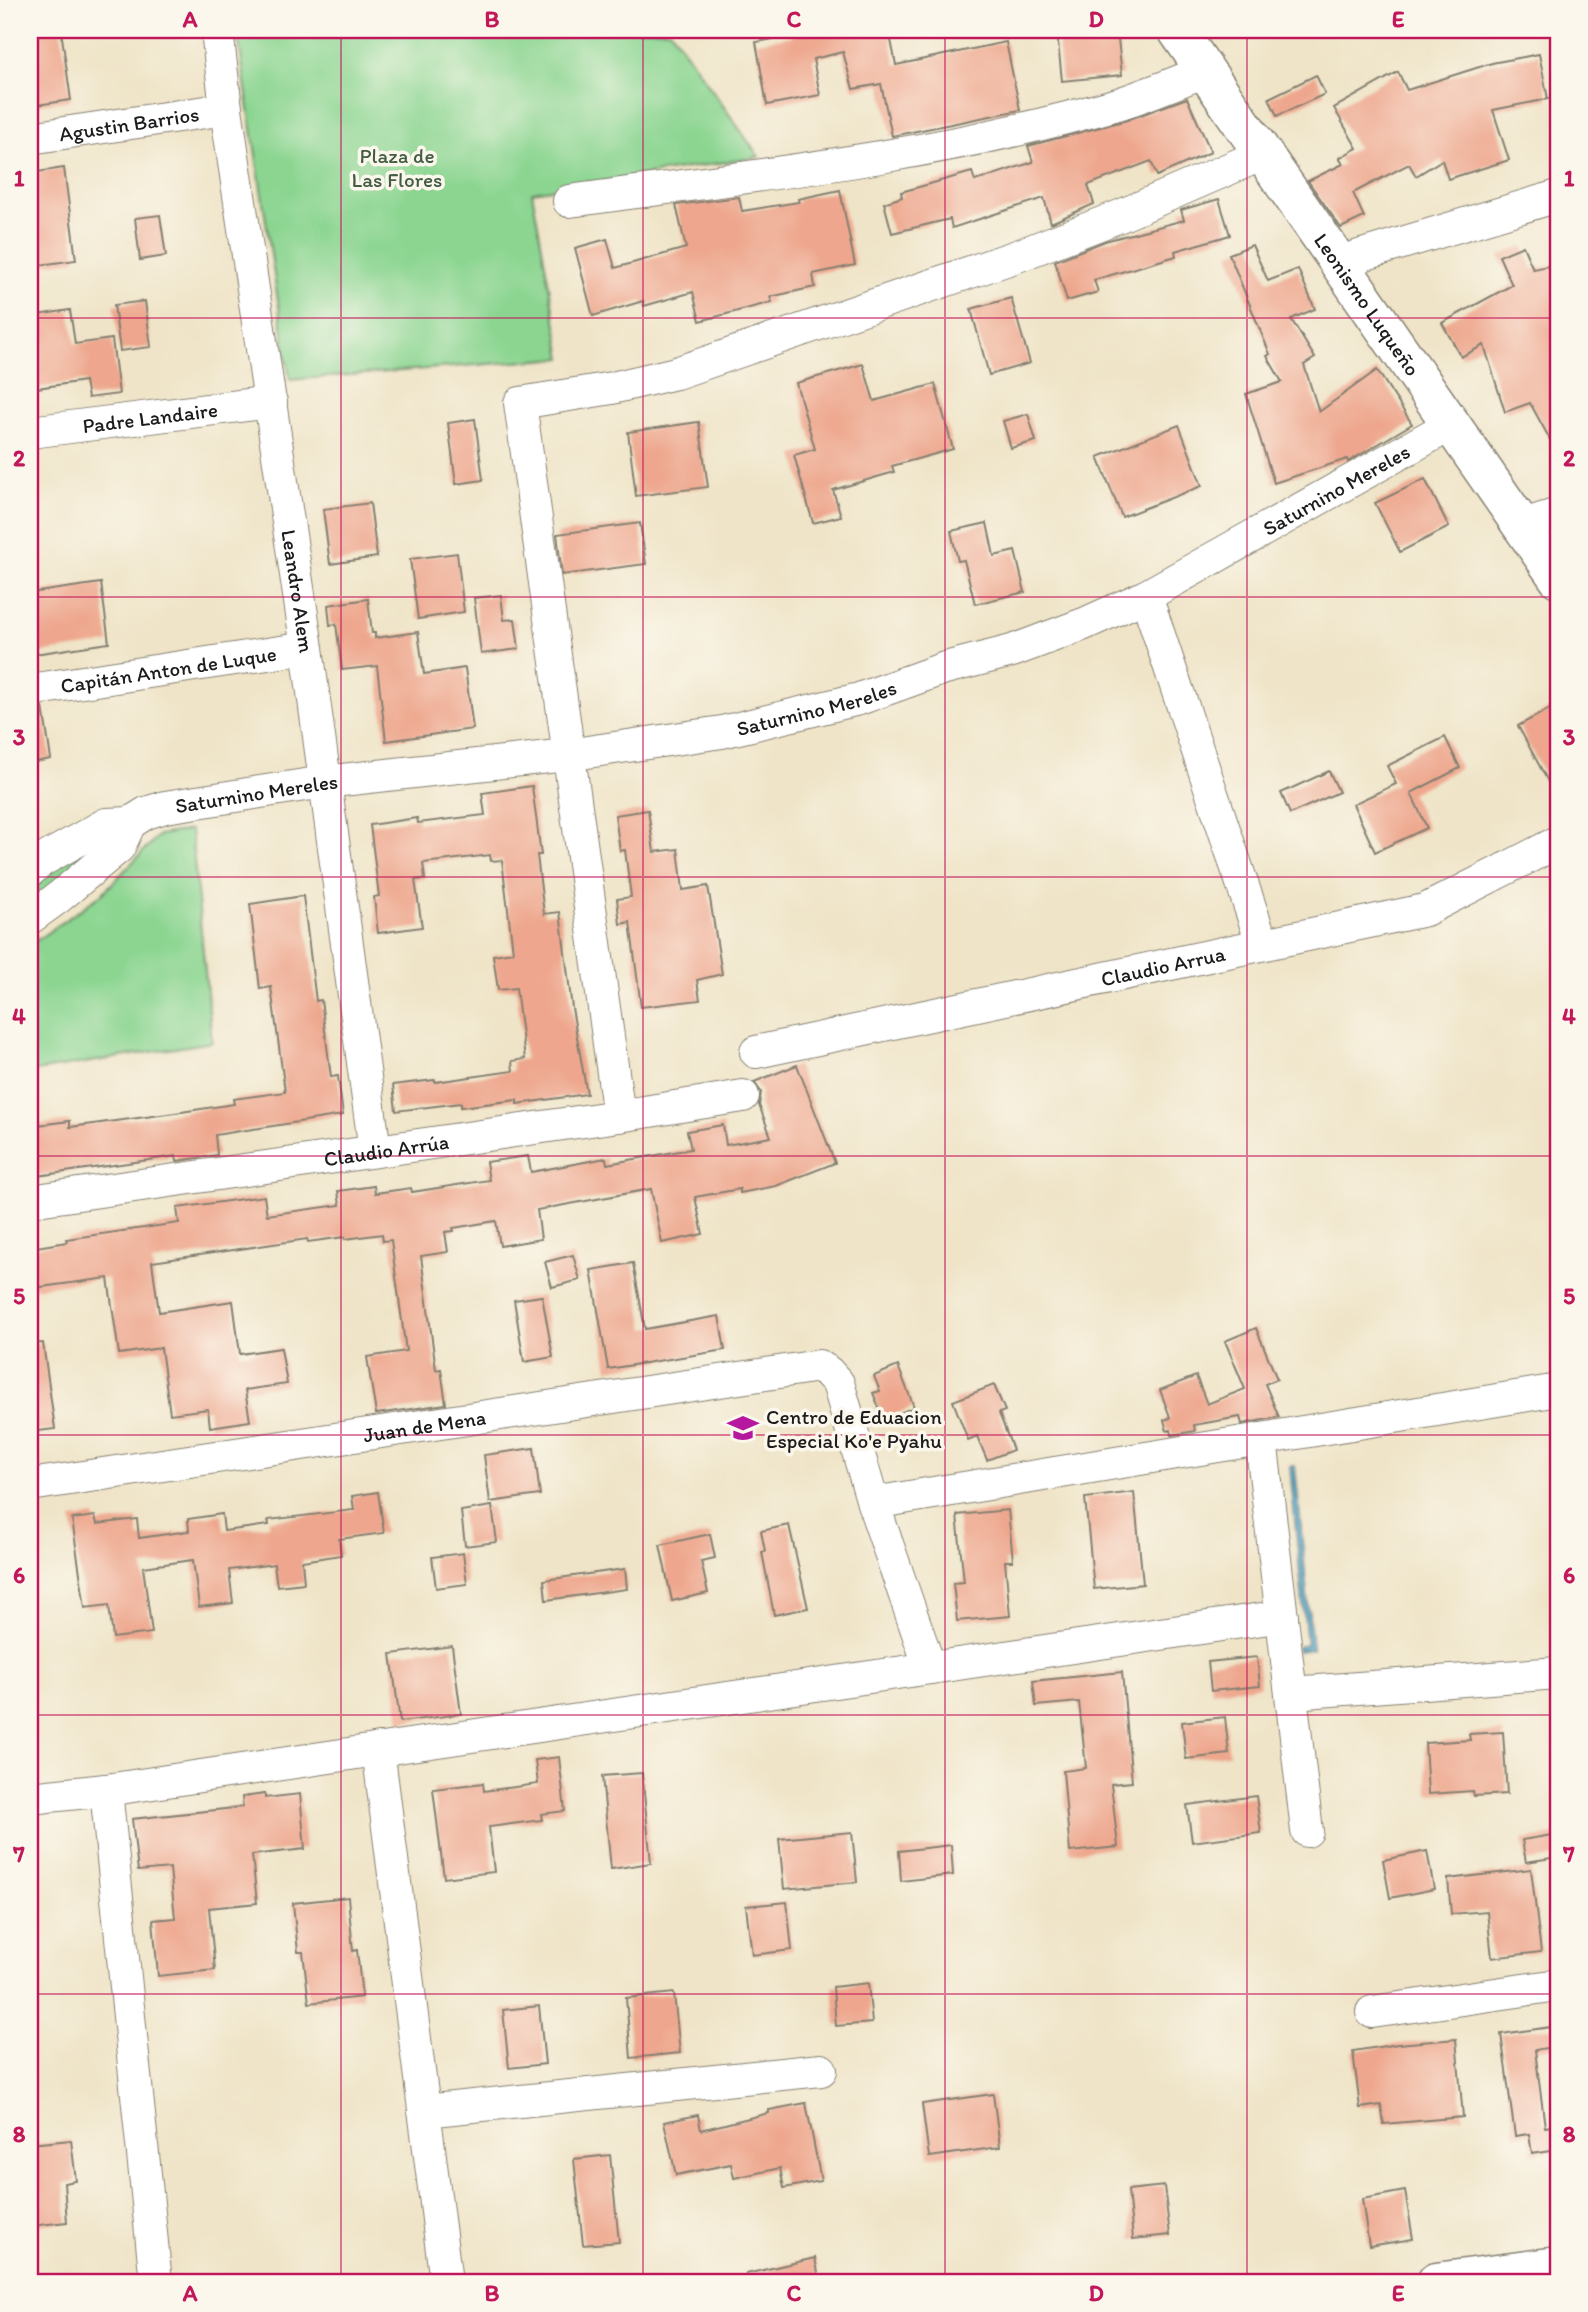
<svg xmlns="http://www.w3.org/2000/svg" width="1588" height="2312" font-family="Itim,sans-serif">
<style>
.green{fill:#8bd591;stroke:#547856;stroke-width:2}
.water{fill:#57b1d5;stroke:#3a6678;stroke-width:2}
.building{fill:#eea78e}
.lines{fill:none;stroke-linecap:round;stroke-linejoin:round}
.street-casing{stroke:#868072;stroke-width:34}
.secondary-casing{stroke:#868072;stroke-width:41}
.street{stroke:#fff;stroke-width:32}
.secondary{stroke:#fff;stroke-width:38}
.grid{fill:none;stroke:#c2185b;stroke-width:2;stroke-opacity:0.55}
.labels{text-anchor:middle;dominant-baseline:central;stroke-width:7;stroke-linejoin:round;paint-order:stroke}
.street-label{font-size:21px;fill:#1c1c1c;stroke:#fbf7ec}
.park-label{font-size:21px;fill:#435d45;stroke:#fbf7ec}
.poi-label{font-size:21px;fill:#1c1c1c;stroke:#fbf7ec;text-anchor:start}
.neatline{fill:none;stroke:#c2185b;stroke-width:2.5}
.grid-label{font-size:23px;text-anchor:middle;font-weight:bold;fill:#c2185b}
</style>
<rect width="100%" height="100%" fill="#fbf7ec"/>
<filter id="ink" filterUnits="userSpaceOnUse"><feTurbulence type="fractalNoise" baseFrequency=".0143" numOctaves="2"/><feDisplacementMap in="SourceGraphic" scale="14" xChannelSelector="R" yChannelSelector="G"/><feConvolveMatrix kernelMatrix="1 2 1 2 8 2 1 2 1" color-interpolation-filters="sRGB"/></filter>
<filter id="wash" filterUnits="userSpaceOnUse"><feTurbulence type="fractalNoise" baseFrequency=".00686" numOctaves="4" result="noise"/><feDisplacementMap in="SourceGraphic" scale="28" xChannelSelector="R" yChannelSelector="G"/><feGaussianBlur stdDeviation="1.57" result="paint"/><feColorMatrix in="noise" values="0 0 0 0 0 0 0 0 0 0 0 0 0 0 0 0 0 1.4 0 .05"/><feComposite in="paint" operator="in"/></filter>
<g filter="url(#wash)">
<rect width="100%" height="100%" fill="#efe4c7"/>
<!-- green -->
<g class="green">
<polygon points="237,30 670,30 759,157 532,192 562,358 290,380"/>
<polygon points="191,830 212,1042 30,1072 30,945 102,894 159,835"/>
<polygon points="111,831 30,908 30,882"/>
</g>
<!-- water -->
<polygon class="water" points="1290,1466 1295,1466 1312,1649 1298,1651 1297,1647 1307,1645"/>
<g id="blocks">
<!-- building -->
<g class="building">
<polygon points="30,30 61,30 71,100 30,106"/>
<polygon points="792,30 889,30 896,65 1006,42 1020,110 892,136 881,84 853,89 843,52 813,59 820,95 767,105 756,42 793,36"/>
<polygon points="1074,30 1117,30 1122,75 1062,81 1057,32"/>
<polygon points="1539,54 1548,99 1493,110 1509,160 1448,179 1442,160 1416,176 1409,164 1353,193 1364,217 1341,228 1308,181 1343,164 1339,158 1357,148 1334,108 1398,72 1407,90 1492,63"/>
<polygon points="1316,75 1325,94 1277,116 1269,98"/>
<polygon points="1187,98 1211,152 1157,176 1151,161 1088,185 1094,204 1051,223 1044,198 952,228 950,219 892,233 884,203 902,197 901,192 972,172 975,181 1033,162 1028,146 1127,120"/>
<polygon points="64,168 76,260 32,266 30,248 30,173"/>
<polygon points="840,190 855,265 813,274 815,287 770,297 772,302 700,321 693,292 644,306 643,301 593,316 575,248 607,239 615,268 686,248 676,205 739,197 742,211 799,202 798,199"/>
<polygon points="1219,199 1230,235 1175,251 1176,256 1094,280 1098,292 1067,301 1055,261 1105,241 1184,220 1181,210"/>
<polygon points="160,215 166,256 140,260 135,218"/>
<polygon points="1252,245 1268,281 1298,269 1315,309 1291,319 1315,358 1304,365 1319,412 1377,370 1412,424 1348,462 1347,459 1274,483 1246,394 1282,382 1267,356 1270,354 1229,254"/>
<polygon points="1523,246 1533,269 1558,264 1558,454 1530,403 1505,412 1484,345 1461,357 1442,323 1512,285 1499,256"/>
<polygon points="1011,298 1030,363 989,375 971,309"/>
<polygon points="145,301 151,347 120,351 114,305"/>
<polygon points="70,310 75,344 112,339 119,394 88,398 85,381 30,389 30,316"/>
<polygon points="863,364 874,401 935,384 953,449 892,466 894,472 833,490 841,516 813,523 794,455 815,449 796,383"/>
<polygon points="1028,414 1036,441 1011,448 1003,421"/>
<polygon points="475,419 483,480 456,484 448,423"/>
<polygon points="699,422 708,487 636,496 628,432"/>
<polygon points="1179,425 1202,486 1122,517 1098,457"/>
<polygon points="1425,479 1449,527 1400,552 1375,503"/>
<polygon points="370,503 377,557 330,564 323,509"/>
<polygon points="640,523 646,564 562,575 557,534"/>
<polygon points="987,523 994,556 1015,551 1025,592 975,604 964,560 958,561 951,531"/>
<polygon points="457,553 464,612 418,619 410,559"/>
<polygon points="101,583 109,643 34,654 30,622 30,593"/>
<polygon points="501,595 504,620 515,619 519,649 481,654 474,598"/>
<polygon points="368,599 372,633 375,633 375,638 418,632 424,674 465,668 473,729 386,741 377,666 342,670 336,624 330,625 328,605"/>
<polygon points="1558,704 1558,800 1518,726"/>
<polygon points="43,707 51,759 30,763 30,708"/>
<polygon points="1445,737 1460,768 1411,793 1427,828 1375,852 1353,804 1396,784 1387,766"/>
<polygon points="1329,771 1339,792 1290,814 1281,793"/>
<polygon points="532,786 541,855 537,855 544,914 560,912 572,1008 587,1094 517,1104 517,1100 461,1107 461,1103 396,1111 393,1085 435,1080 435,1082 513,1071 512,1061 525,1059 516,988 498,990 493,955 513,952 502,860 491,861 490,855 423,863 425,879 415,880 422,927 378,933 374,897 379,896 370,825 417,818 418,823 485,815 482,793"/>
<polygon points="648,810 654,852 678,849 683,890 708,886 722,974 697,980 700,1000 641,1007 630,922 620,924 617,899 631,897 625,850 620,851 615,815"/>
<polygon points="303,896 316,1001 321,1000 331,1077 338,1076 343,1115 215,1135 217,1155 177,1161 176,1156 30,1177 30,1126 70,1121 70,1127 168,1114 234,1104 233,1099 285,1092 271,987 260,989 250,904"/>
<polygon points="797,1065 835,1163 776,1186 740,1193 740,1189 695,1197 703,1234 662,1243 651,1189 537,1210 541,1239 500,1246 496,1221 453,1228 454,1231 445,1232 448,1252 421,1256 436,1370 441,1369 446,1404 376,1414 367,1357 406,1351 391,1240 383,1241 382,1234 345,1239 345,1237 308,1242 307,1239 152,1262 159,1312 233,1301 240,1354 281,1348 287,1384 245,1390 250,1421 210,1427 208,1409 170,1414 161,1348 119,1354 108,1278 33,1288 30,1248 67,1242 66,1239 179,1223 177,1208 264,1196 267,1215 340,1205 338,1191 374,1186 375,1193 411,1188 412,1192 489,1180 486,1162 528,1156 531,1172 606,1158 607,1164 691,1149 687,1131 723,1125 726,1145 771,1137 759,1105 761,1092 754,1082"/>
<polygon points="573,1255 580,1280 552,1287 545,1262"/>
<polygon points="633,1263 645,1329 719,1316 725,1350 608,1369 591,1270"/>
<polygon points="542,1296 553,1357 524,1362 514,1300"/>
<polygon points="1256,1328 1277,1379 1265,1384 1279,1417 1242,1424 1240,1417 1194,1425 1195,1431 1172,1435 1171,1430 1167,1431 1164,1420 1170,1418 1169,1414 1160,1390 1196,1376 1207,1404 1245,1389 1225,1341"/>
<polygon points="43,1343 55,1429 30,1432 30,1344"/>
<polygon points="898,1366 914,1407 884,1420 873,1393 880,1391 874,1376"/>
<polygon points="994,1385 1005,1411 999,1413 1013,1450 987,1460 977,1436 968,1440 953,1401"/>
<polygon points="534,1448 540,1495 490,1502 484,1455"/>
<polygon points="378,1492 384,1533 339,1539 341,1555 302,1561 304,1583 277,1586 274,1564 229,1570 233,1603 199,1607 193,1560 143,1567 152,1633 113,1638 109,1605 85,1608 72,1519 95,1516 97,1524 137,1519 139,1538 189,1531 188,1519 222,1514 224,1531 269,1525 268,1520 354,1510 352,1496"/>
<polygon points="1134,1492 1143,1584 1094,1589 1085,1498"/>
<polygon points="492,1506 497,1542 465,1546 461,1511"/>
<polygon points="1008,1510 1013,1561 1005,1561 1010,1616 957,1621 953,1583 964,1582 957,1515"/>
<polygon points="789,1525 808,1608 774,1615 762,1552 765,1551 761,1531"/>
<polygon points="710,1534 715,1558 701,1561 708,1593 672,1601 660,1545"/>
<polygon points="463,1553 467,1584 436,1588 432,1557"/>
<polygon points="625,1569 627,1589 546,1600 544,1580"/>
<polygon points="452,1646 461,1714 400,1722 391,1654"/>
<polygon points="1257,1657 1260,1686 1211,1691 1208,1662"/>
<polygon points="1122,1672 1132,1782 1111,1784 1118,1847 1070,1852 1063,1771 1086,1768 1079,1702 1036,1706 1033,1681"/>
<polygon points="1225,1717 1229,1754 1186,1759 1182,1722"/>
<polygon points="1503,1732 1507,1794 1474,1796 1473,1791 1428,1794 1425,1743 1470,1740 1469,1734"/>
<polygon points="559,1757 565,1811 541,1814 542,1820 489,1827 494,1872 444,1878 433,1789 483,1783 484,1791 538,1784 535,1760"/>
<polygon points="642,1773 651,1863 611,1869 602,1776"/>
<polygon points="265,1794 265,1798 300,1794 305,1849 252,1855 257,1903 209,1908 215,1970 158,1976 153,1920 175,1918 170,1868 138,1871 132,1819 243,1807 242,1797"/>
<polygon points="1256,1796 1261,1833 1192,1842 1187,1805"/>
<polygon points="852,1832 857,1882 784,1889 779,1839"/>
<polygon points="1558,1834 1558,1857 1526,1862 1522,1840"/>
<polygon points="951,1845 953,1875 901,1881 899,1851"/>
<polygon points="1427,1851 1434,1889 1390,1898 1383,1860"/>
<polygon points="1531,1869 1541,1952 1492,1958 1487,1911 1451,1914 1448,1879"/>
<polygon points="348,1897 353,1951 357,1950 362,1997 309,2003 303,1952 298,1952 293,1903"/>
<polygon points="787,1902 792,1950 752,1955 746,1906"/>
<polygon points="868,1983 872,2023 836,2026 833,1987"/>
<polygon points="674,1993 680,2053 631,2058 626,1998"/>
<polygon points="539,2006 545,2064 509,2068 503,2010"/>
<polygon points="1558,2026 1558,2046 1535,2050 1545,2127 1558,2125 1558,2150 1532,2154 1529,2134 1515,2136 1501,2034"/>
<polygon points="1456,2039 1463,2117 1384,2124 1381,2105 1360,2108 1353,2051 1398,2044"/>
<polygon points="993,2094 1000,2147 929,2157 922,2104"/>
<polygon points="806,2103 821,2181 784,2188 780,2168 734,2178 731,2164 676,2175 664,2122 698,2115 701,2130 769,2113 769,2110"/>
<polygon points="71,2140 76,2181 64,2183 67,2222 30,2226 30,2144"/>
<polygon points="610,2155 619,2242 583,2245 574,2159"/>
<polygon points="1164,2186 1170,2235 1133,2239 1128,2190"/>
<polygon points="1405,2191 1413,2239 1369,2246 1362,2199"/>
<polygon points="815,2258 820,2282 747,2282 746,2274"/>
</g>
</g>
</g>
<g filter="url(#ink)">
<use href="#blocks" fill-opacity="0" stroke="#868072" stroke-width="2"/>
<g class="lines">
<!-- street casing -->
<g class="street-casing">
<g id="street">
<path id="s1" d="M 217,30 L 226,109 L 307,648 L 375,1151"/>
<path id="s2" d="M 30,138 L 226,109"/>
<path d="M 569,201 C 754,176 941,156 1121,103 C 1149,94 1177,82 1205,71"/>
<polyline points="1339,262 1558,196"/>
<path id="s3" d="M 30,432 L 271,402"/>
<polyline points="1523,525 1558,514"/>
<polyline points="1146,596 1262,943"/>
<path id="s4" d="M 30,690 L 307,648"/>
<path id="s5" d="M 30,871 L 41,861 L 106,824 L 130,823 L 146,813 L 165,807 L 324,782 L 567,755 L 722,732 L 859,699 L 945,668 L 1012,651 L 1084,624 L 1146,596 L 1452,424"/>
<polyline points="30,918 59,897 119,847 130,823"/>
<path id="s6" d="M 756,1052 L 1425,910 L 1558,842"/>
<polyline points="619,1116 520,403 612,388 676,373 1020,255 1120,216 1263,154"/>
<path id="s7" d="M 30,1201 L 619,1116 L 743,1096"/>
<polyline points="1261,1439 1307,1831"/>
<path id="s8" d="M 30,1485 L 819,1366 L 828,1372 L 838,1383 L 873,1503 L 930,1668"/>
<polyline points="873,1503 1558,1390"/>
<polyline points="1292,1693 1558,1673"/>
<polyline points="378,1749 446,2282"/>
<polyline points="106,1790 156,2282"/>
<polyline points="30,1798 106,1790 1282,1616"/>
<polyline points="1372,2012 1558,1985"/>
<polyline points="424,2111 821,2070"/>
</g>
</g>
<!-- secondary casing -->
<g class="secondary-casing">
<g id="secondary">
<path id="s9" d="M 1177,30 L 1558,578"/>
<polyline points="1436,2282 1558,2266"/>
</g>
</g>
<!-- street -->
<use href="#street" class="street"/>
<!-- secondary -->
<use href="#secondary" class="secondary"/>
</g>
</g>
<!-- grid -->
<path class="grid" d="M 341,30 L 341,2282M 643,30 L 643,2282M 945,30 L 945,2282M 1247,30 L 1247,2282M 30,318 L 1558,318M 30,597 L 1558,597M 30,877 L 1558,877M 30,1156 L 1558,1156M 30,1435 L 1558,1435M 30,1715 L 1558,1715M 30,1994 L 1558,1994"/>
<!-- icons -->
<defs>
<g id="school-bare" transform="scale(2.415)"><path d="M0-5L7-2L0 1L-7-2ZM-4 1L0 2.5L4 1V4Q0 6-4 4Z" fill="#b5179e" stroke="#fbf7ec" stroke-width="2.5" paint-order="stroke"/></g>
</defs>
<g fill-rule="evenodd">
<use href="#school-bare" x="743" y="1428"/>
</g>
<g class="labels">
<!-- street labels -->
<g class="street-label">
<text stroke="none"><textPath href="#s2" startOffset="100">Agustin Barrios</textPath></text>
<text stroke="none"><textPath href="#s9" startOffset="334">Leonismo Luqueño</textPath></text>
<text stroke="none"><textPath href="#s3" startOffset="121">Padre Landaire</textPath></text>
<text stroke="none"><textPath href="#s5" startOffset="1379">Saturnino Mereles</textPath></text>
<text stroke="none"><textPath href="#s1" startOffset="567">Leandro Alem</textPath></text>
<text stroke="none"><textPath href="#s4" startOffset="140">Capitán Anton de Luque</textPath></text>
<text stroke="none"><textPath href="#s5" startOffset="812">Saturnino Mereles</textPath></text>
<text stroke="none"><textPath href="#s5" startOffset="245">Saturnino Mereles</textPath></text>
<text stroke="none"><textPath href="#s6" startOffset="416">Claudio Arrua</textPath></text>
<text stroke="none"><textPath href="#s7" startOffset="360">Claudio Arrúa</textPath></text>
<text stroke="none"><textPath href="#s8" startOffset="399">Juan de Mena</textPath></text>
</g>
<!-- park labels -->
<g class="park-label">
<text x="397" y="155">Plaza de<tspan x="397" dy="24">Las Flores</tspan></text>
</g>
<!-- poi labels -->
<g class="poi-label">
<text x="766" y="1416">Centro de Eduacion<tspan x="766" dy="24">Especial Ko'e Pyahu</tspan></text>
</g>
</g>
<!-- margin -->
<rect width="1588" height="2312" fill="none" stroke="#fbf7ec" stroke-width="77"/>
<rect x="38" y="38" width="1512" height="2236" class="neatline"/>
<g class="grid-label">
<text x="190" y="27">A</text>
<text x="492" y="27">B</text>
<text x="794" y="27">C</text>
<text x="1096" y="27">D</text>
<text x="1398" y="27">E</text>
<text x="19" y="186">1</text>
<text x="1569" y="186">1</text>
<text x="19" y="466">2</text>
<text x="1569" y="466">2</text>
<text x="19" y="745">3</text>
<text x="1569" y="745">3</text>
<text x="19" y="1024">4</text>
<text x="1569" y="1024">4</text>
<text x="19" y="1304">5</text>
<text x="1569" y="1304">5</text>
<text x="19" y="1583">6</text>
<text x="1569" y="1583">6</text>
<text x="19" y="1862">7</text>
<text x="1569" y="1862">7</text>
<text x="19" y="2142">8</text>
<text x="1569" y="2142">8</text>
<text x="190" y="2301">A</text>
<text x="492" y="2301">B</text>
<text x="794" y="2301">C</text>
<text x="1096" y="2301">D</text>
<text x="1398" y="2301">E</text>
</g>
</svg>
